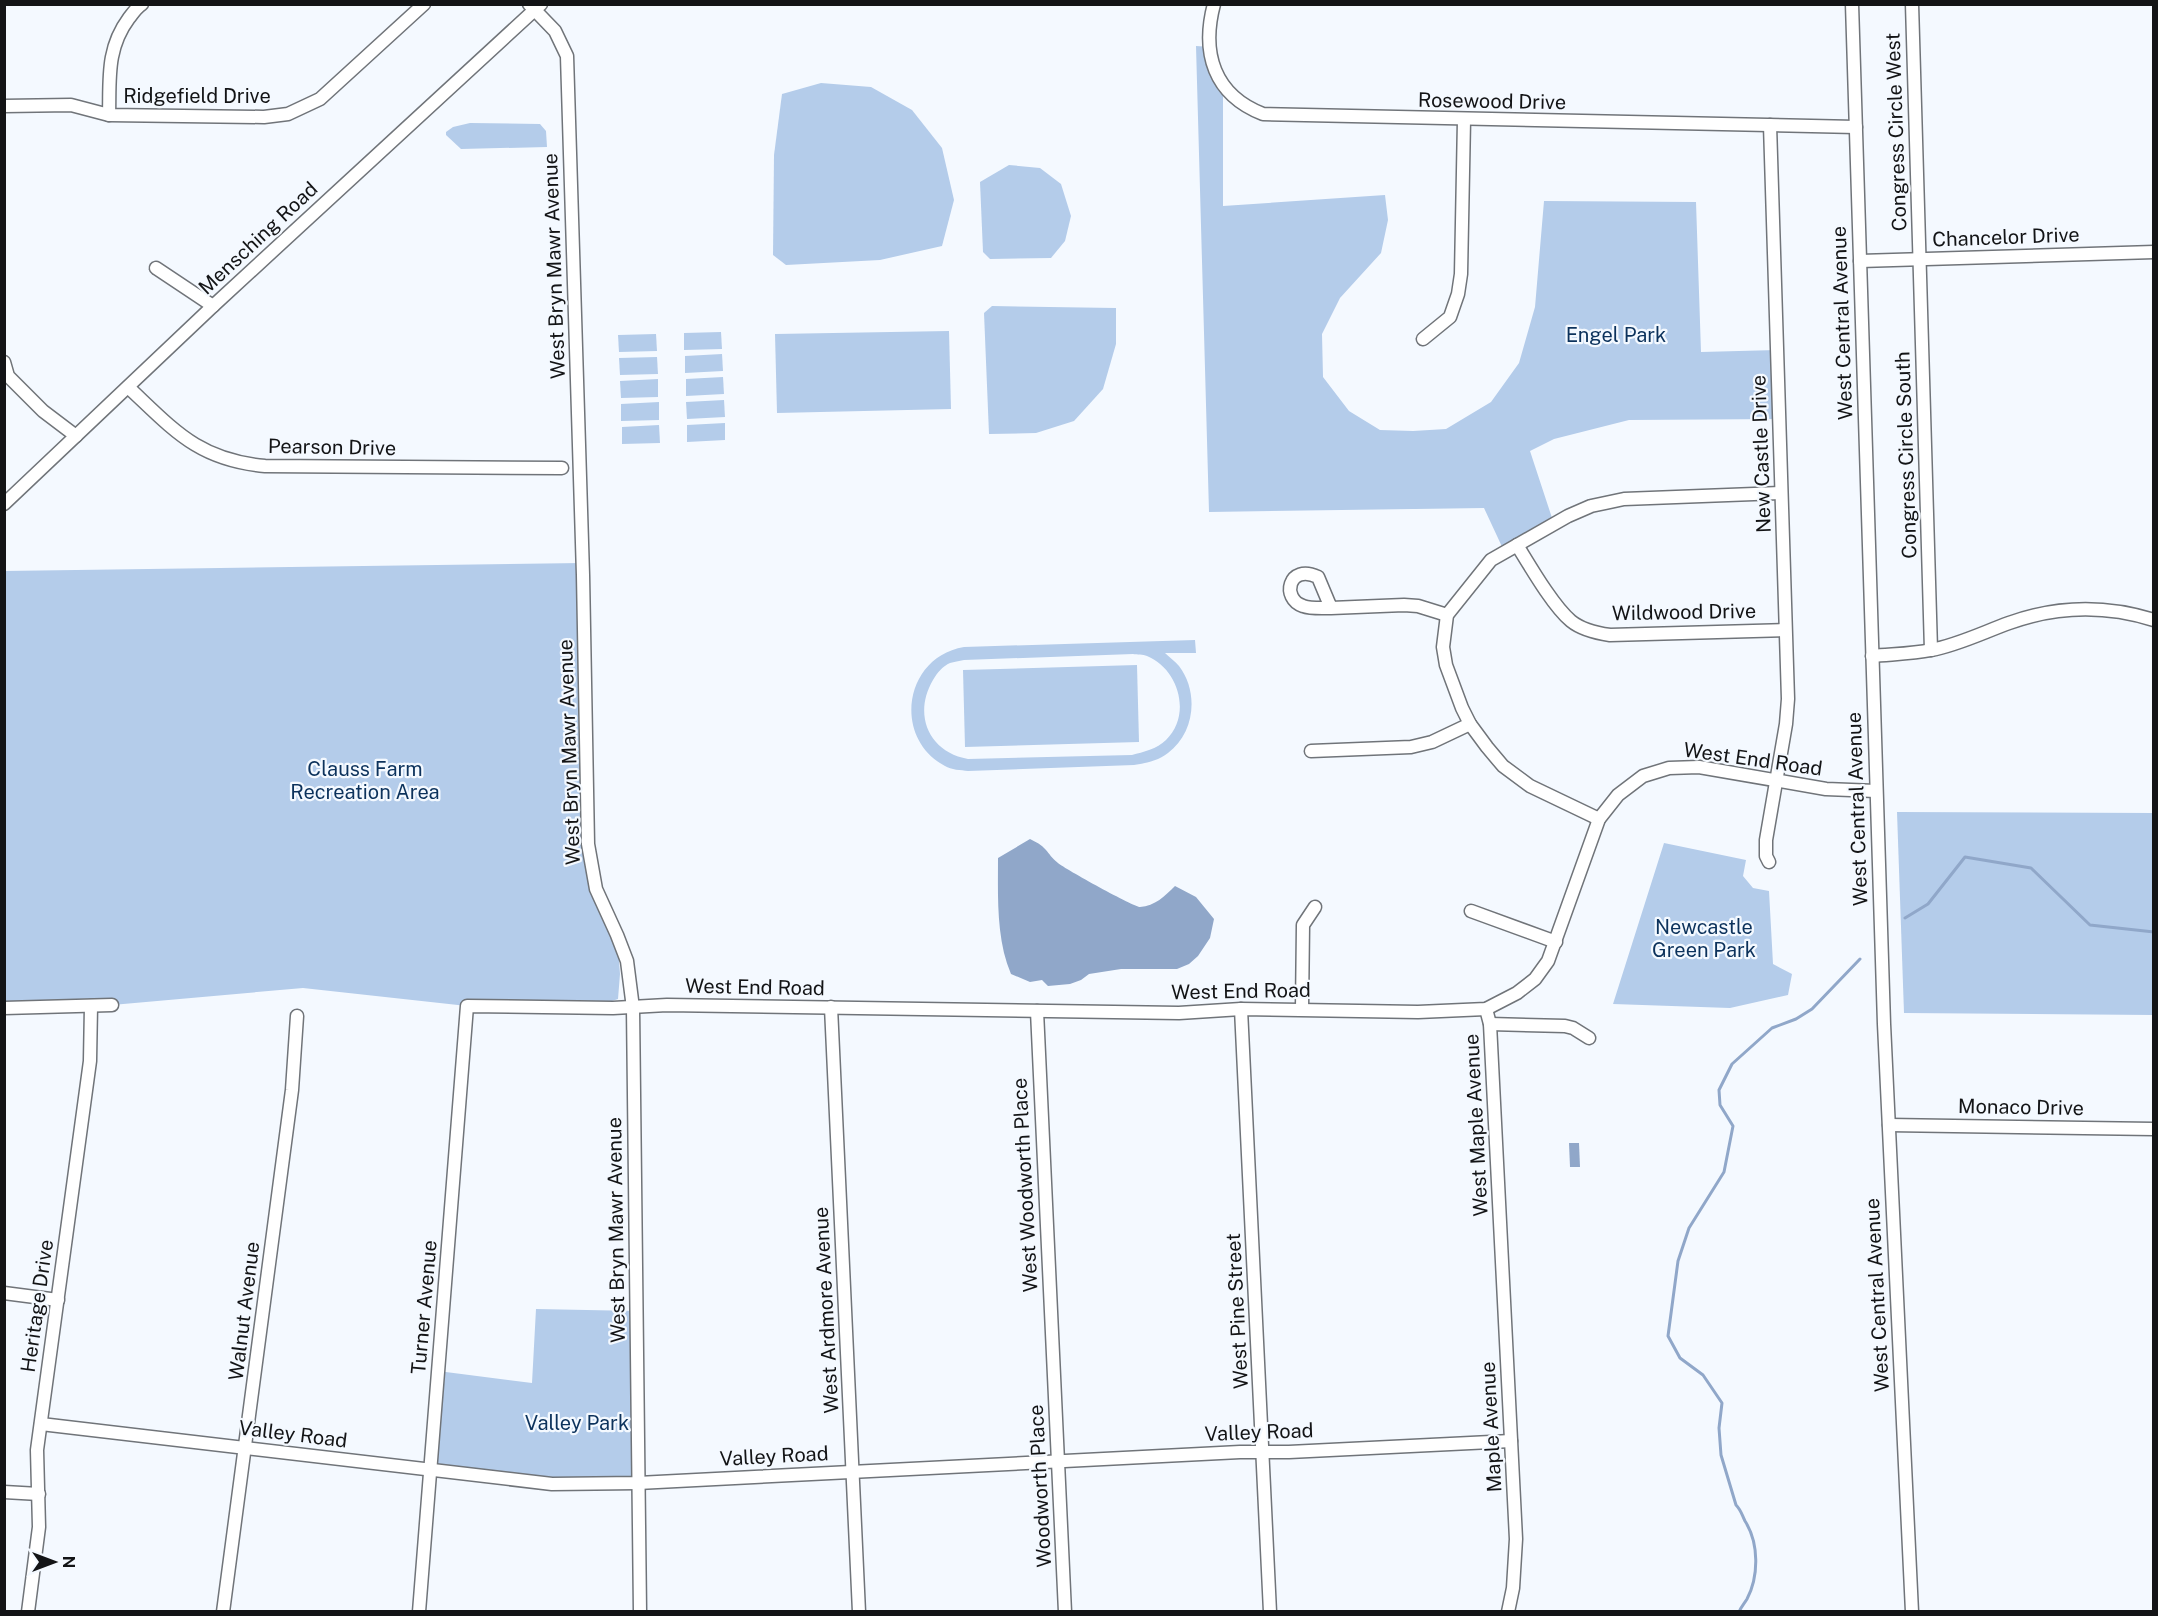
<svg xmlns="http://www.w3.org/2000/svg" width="2158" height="1616" font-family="'Public Sans',sans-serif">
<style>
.green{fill:#b4ccea;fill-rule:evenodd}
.water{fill:#90a7c9}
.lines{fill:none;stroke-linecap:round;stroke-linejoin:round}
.stream{stroke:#90a7c9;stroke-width:3}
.minor-casing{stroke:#707479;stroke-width:15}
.minor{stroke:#fff;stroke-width:12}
.labels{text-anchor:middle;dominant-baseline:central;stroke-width:4.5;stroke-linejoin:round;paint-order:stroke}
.street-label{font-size:20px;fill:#131416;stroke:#f4f9ff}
.park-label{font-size:20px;fill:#0c325c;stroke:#f4f9ff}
</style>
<rect width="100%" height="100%" fill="#f4f9ff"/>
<!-- green -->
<g class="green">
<polygon points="1196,46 1211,47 1223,87 1223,206 1385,195 1388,220 1381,253 1340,298 1322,334 1323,377 1349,411 1380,430 1413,431 1446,429 1491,402 1519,363 1535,307 1544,201 1696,202 1701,352 1777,350 1779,419 1629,420 1554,439 1530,451 1554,524 1504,551 1484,508 1209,512"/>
<polygon points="821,83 871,87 912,110 942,148 954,200 942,246 880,260 786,265 773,255 774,155 782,94"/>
<polygon points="470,123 540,124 546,131 547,147 461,149 446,135 446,132 453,127"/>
<polygon points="1009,165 1040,168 1061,184 1071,216 1065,241 1051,258 990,259 983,252 980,182"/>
<polygon points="992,306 1116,308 1116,344 1103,389 1074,421 1036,433 989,434 984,313"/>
<polygon points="949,331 951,409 777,413 775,334"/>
<polygon points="721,332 722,349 684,350 684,333"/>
<polygon points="656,334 657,351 619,352 618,335"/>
<polygon points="722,354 723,371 685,373 685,356"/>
<polygon points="657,357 658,374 620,375 619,358"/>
<polygon points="723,377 724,394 686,396 686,379"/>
<polygon points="658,379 658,397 621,398 620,381"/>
<polygon points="724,400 725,417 687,419 686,402"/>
<polygon points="659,402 659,420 621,421 621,404"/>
<polygon points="725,423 725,440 687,442 687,425"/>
<polygon points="659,425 660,443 622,444 622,427"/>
<polygon points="582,563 588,844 617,935 620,974 618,999 609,1002 467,1006 303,988 112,1005 5,1008 4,571"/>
<path d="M 1195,640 L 1196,653 L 1165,653 C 1169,657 1175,661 1179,666 C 1199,692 1195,733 1168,753 C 1158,761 1146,763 1134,765 L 968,771 C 961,770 951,770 945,766 C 892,738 904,657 964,647 ZM 1133,654 C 1137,655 1143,654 1147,656 C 1179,669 1192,715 1166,740 C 1157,749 1143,752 1132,755 L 968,759 C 928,752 913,714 933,680 C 937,673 943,666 950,663 C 954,662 959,661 964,660 Z"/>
<polygon points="1137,665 1139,742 965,747 963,670"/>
<polygon points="1897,812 2153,813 2153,1015 1904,1013"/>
<polygon points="1664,843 1746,860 1743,876 1753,888 1769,891 1773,964 1792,974 1788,995 1730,1008 1613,1004"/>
<polygon points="536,1309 637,1311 638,1483 609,1484 431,1470 438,1371 532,1383"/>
</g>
<!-- water -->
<g class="water">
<path d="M 1030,839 C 1049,848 1045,852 1058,863 C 1065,869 1134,907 1140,907 C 1155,906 1165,896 1175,886 L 1196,897 L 1214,919 L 1210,938 L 1198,956 L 1189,964 L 1177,969 L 1121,969 L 1089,974 L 1081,980 L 1070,984 L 1048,986 L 1042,980 L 1030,982 L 1011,974 C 996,939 998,896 998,858 Z"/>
<polygon points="1569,1143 1579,1143 1580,1167 1570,1167"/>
</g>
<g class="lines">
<!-- stream -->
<g class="stream">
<polyline points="1905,918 1928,904 1965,857 2031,868 2090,925 2154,932"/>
<path d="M 1739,1612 C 1741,1607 1744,1604 1747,1599 C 1759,1576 1759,1543 1745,1521 C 1742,1515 1741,1510 1736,1505 L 1721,1455 L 1719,1428 L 1722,1403 L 1703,1375 L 1680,1358 L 1668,1336 L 1678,1261 L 1689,1228 L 1724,1172 L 1733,1126 L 1720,1105 L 1719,1090 L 1732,1064 L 1772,1028 L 1796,1019 L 1812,1009 L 1860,959"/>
</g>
<!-- minor casing -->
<g class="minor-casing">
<g id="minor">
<polyline points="529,4 555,31 567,56 583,575 588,844 596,889 617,935 627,961 633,1008 640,1612"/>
<path d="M 1214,4 C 1201,53 1214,95 1263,114 L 1856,127"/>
<polyline points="1852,4 1884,1024 1912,1612"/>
<polyline points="1912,4 1931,650"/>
<polyline points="4,106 71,105 109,115 264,117 288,114 320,99 424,4"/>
<path d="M 109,115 C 110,79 106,49 129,18 C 133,13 136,8 142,4"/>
<polyline points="1860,261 2154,252"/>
<polyline points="156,268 213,306"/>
<polyline points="1423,339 1450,317 1458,294 1461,274 1464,120"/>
<polyline points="4,362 8,376 43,411 76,436"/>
<path d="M 128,387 C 174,430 198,460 265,466 L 562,468"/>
<polyline points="4,504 213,306 541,4"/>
<path d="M 1517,545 C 1530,566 1553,606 1571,621 C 1582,630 1596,633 1610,635 L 1785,630"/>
<path d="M 1331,608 C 1323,608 1311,609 1303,606 C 1281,599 1288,563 1318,577 L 1331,608 L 1404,605 L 1418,606 L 1447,615"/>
<path d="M 1872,656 C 1891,654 1912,654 1931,650 C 1958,645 1984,632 2009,623 C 2056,606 2106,605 2154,620"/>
<polyline points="1311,751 1411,747 1432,742 1470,724"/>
<polyline points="1599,819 1530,786 1503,766 1487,747 1470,724 1462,708 1446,665 1443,647 1447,615 1491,560 1568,516 1591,506 1624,499 1781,493"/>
<polyline points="1769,862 1766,856 1766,840 1786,724 1788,699 1770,125"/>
<polyline points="1471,911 1556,942"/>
<polyline points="831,1007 859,1612"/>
<polyline points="4,1008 112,1005"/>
<polyline points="1302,1008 1303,925 1315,907"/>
<polyline points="1241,1009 1270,1612"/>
<polyline points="1486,1009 1490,1024 1516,1539 1513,1588 1508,1612"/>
<polyline points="1037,1011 1065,1612"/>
<polyline points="1490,1024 1565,1026 1573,1028 1589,1038"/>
<polyline points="1889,1125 2154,1129"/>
<polyline points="4,1293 58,1300"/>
<polyline points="41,1424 552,1484 638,1483 1240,1452 1289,1452 1511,1441"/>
<polyline points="4,1492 39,1494"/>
<polyline points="28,1612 39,1527 37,1450 90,1061 91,1006"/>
<polyline points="223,1612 292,1090 297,1016"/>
<polyline points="419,1612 467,1006 613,1008 667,1005 1179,1013 1241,1009 1418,1012 1486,1009 1517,993 1535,979 1548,961 1599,819 1618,795 1643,776 1669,768 1699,767 1826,789 1876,791"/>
</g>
</g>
<!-- minor -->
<use href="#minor" class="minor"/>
</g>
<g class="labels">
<!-- street labels -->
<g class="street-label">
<text x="197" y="96">Ridgefield Drive</text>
<text transform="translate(1492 101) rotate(1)">Rosewood Drive</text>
<text transform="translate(1896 132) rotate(-92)">Congress Circle West</text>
<text transform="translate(2006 237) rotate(-2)">Chancelor Drive</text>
<text transform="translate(258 238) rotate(-43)">Mensching Road</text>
<text transform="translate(554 266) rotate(-92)">West Bryn Mawr Avenue</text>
<text transform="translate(1842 323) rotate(-92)">West Central Avenue</text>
<text transform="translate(332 447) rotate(1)">Pearson Drive</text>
<text transform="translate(1761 454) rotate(-92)">New Castle Drive</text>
<text transform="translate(1906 455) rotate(-92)">Congress Circle South</text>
<text transform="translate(1684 612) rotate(-1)">Wildwood Drive</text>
<text transform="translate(569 752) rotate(-92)">West Bryn Mawr Avenue</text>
<text transform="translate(1753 759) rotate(8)">West End Road</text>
<text transform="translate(1857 809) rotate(-92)">West Central Avenue</text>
<text transform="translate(755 987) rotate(1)">West End Road</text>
<text transform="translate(1241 991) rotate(-1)">West End Road</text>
<text transform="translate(2021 1107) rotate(1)">Monaco Drive</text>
<text transform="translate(1476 1125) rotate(-93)">West Maple Avenue</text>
<text transform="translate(1025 1185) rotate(-93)">West Woodworth Place</text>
<text transform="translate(616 1230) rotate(-91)">West Bryn Mawr Avenue</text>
<text transform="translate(1877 1295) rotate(-93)">West Central Avenue</text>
<text transform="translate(37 1306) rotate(-82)">Heritage Drive</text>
<text transform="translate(424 1307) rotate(-85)">Turner Avenue</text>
<text transform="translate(826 1310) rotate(-93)">West Ardmore Avenue</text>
<text transform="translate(244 1311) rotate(-83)">Walnut Avenue</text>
<text transform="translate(1237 1311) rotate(-93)">West Pine Street</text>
<text transform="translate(1491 1427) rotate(-93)">Maple Avenue</text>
<text transform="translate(1259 1432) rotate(-2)">Valley Road</text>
<text transform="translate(293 1434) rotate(7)">Valley Road</text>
<text transform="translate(774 1456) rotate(-3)">Valley Road</text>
<text transform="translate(1040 1486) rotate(-93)">Woodworth Place</text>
</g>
<!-- park labels -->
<g class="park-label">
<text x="1616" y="335">Engel Park</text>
<text x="365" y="769">Clauss Farm<tspan x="365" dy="23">Recreation Area</tspan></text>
<text x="1704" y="927">Newcastle<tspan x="1704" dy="23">Green Park</tspan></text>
<text x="577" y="1423">Valley Park</text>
</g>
</g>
<!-- border -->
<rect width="2158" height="1616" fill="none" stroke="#131416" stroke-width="12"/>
<!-- north arrow -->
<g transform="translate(54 1562) rotate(90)" stroke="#f4f9ff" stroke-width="4.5" paint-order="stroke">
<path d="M0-4.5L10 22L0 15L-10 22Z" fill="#131416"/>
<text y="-9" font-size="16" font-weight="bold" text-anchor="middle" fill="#131416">N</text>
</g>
</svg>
